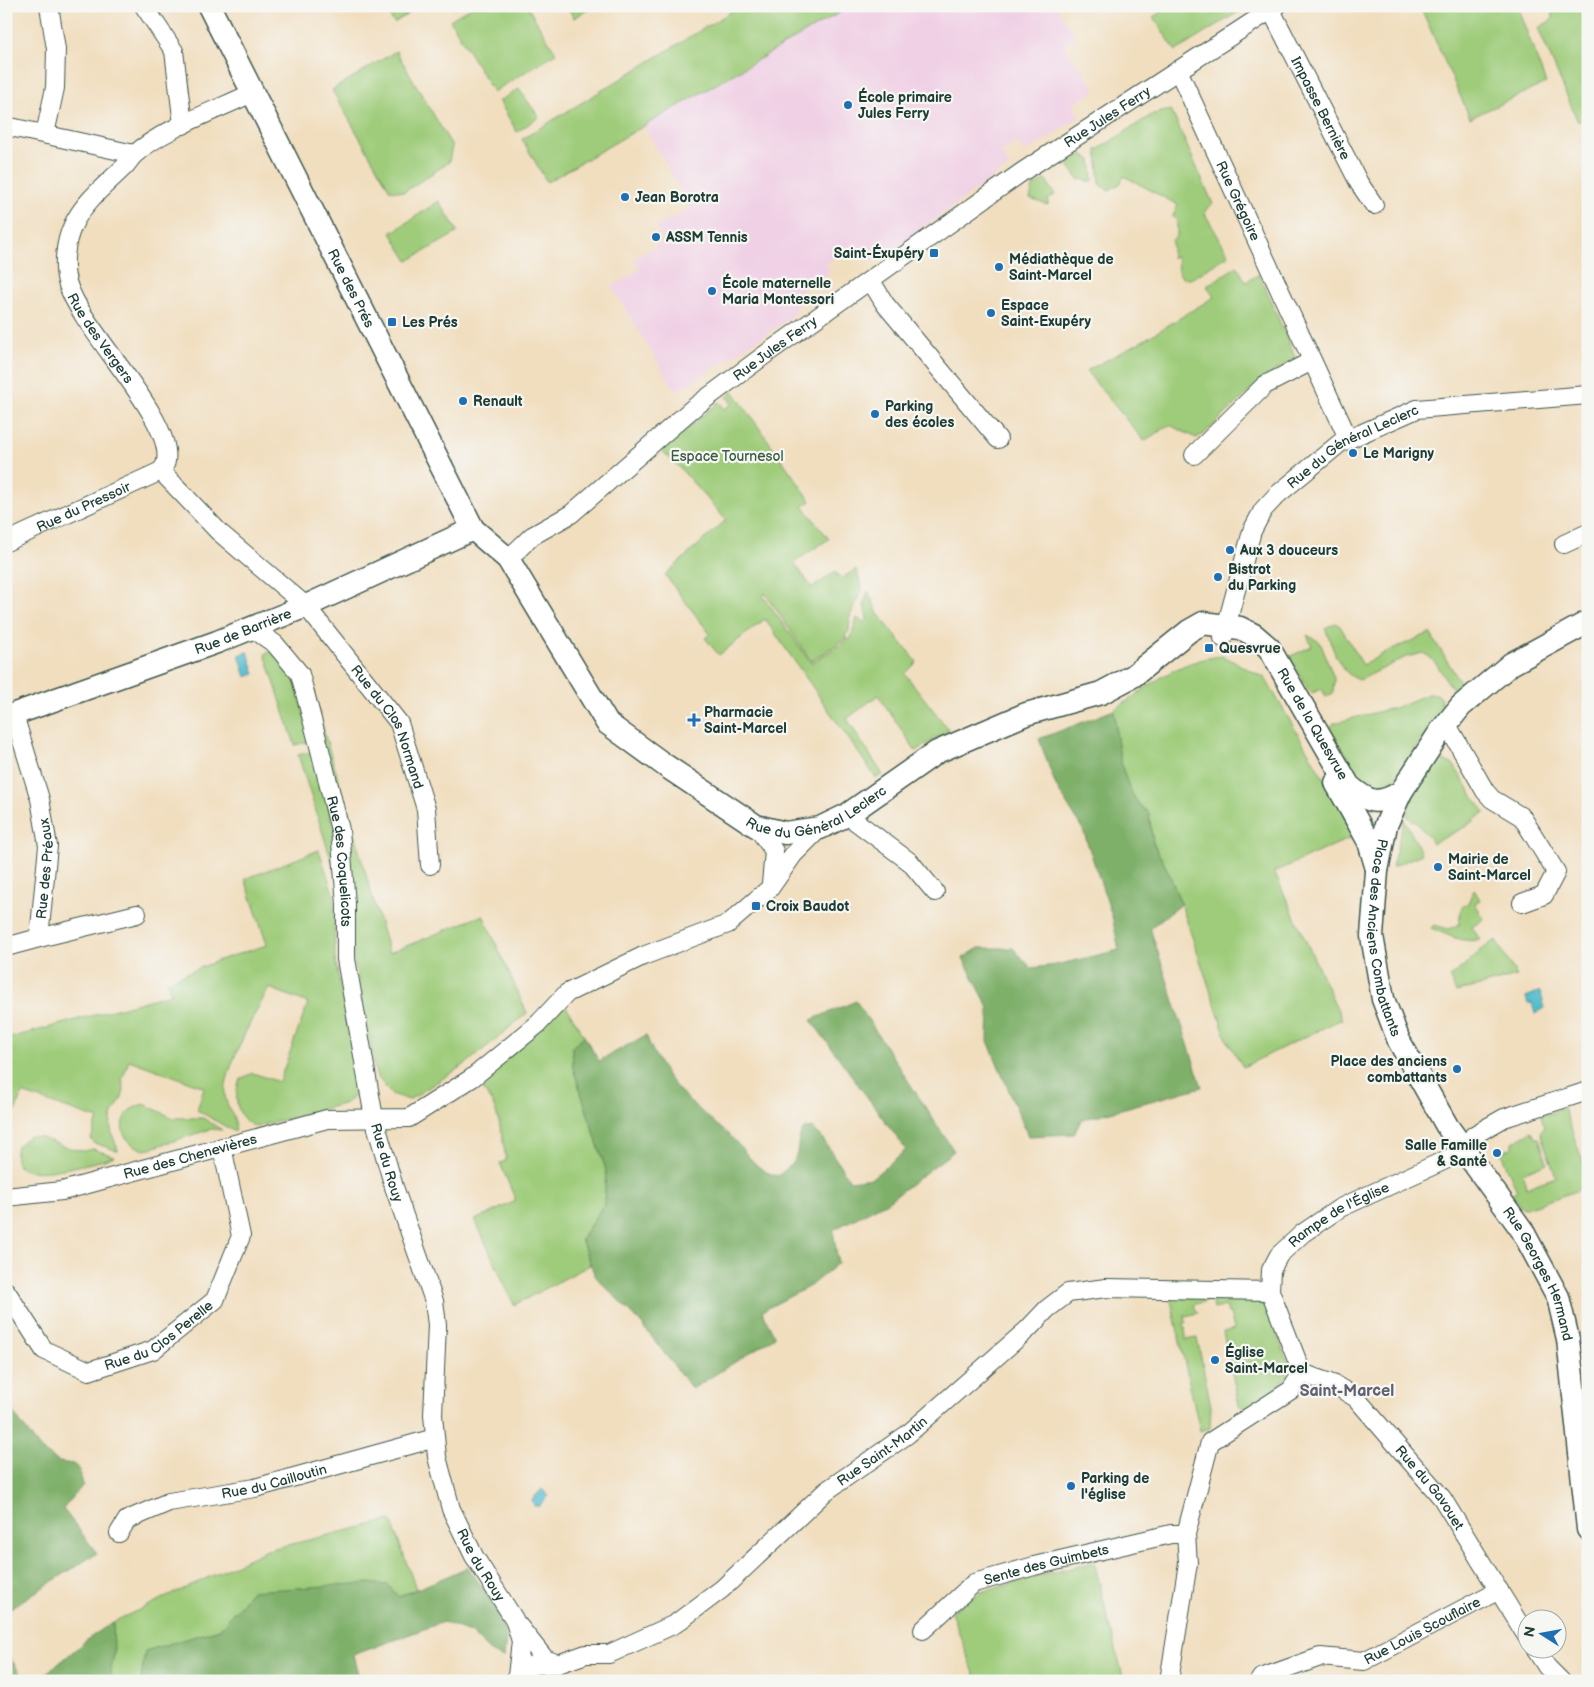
<svg xmlns="http://www.w3.org/2000/svg" width="1594" height="1687" font-family="'Balsamiq Sans',sans-serif">
<style>
.built{fill:#f0d0e5}
.green{fill:#9fcc7a;stroke:#5f8457}
.forest{fill:#7fb06a;stroke:#4f764f}
.water{fill:#51bccd;stroke:#387c80}
.lines{fill:none;stroke-linecap:round;stroke-linejoin:round}
.minor-casing{stroke:#3e5549;stroke-width:20}
.tertiary-casing{stroke:#3e5549;stroke-width:25}
.minor{stroke:#fff;stroke-width:18}
.tertiary{stroke:#fff;stroke-width:22}
.poi-dot{fill:#1f6fb2;stroke:#f6f6f2;stroke-width:2}
.labels{text-anchor:middle;dominant-baseline:central;stroke-width:4.5;stroke-linejoin:round;paint-order:stroke}
.poi-label{font-size:14px;font-weight:bold;fill:#1f3d34;stroke:#f6f6f2;text-anchor:start}
.street-label{font-size:14px;fill:#1f3d34;stroke:#f6f6f2}
.park-label{font-size:14px;fill:#395a42;stroke:#f6f6f2}
.quarter-label{font-size:16px;font-weight:bold;fill:#616271;stroke:#f6f6f2}
</style>
<rect width="100%" height="100%" fill="#f6f6f2"/>
<filter id="ink" filterUnits="userSpaceOnUse"><feTurbulence type="fractalNoise" baseFrequency=".02" numOctaves="2"/><feDisplacementMap in="SourceGraphic" scale="10" xChannelSelector="R" yChannelSelector="G"/><feConvolveMatrix kernelMatrix="1 2 1 2 8 2 1 2 1" color-interpolation-filters="sRGB"/></filter>
<filter id="wash" filterUnits="userSpaceOnUse"><feTurbulence type="fractalNoise" baseFrequency=".0096" numOctaves="4" result="noise"/><feDisplacementMap in="SourceGraphic" scale="20" xChannelSelector="R" yChannelSelector="G"/><feGaussianBlur stdDeviation="1.12" result="paint"/><feColorMatrix in="noise" values="0 0 0 0 0 0 0 0 0 0 0 0 0 0 0 0 0 1.4 0 .05"/><feComposite in="paint" operator="in"/></filter>
<g filter="url(#wash)">
<rect width="100%" height="100%" fill="#f1debf"/>
<!-- built -->
<polygon class="built" points="851,6 1056,6 1075,36 1064,45 1096,90 1073,105 1080,117 1025,153 1017,142 1001,152 1009,166 878,260 869,261 850,248 826,264 830,272 795,294 798,306 795,313 786,321 676,392 612,287 640,269 634,258 664,242 656,227 691,208 644,126"/>
<!-- green -->
<g class="green">
<polygon points="384,6 420,6 394,23"/>
<polygon points="473,6 527,6 556,53 493,92 450,20"/>
<polygon points="567,6 594,6 574,18"/>
<polygon points="732,6 851,6 547,182 522,139 734,10"/>
<polygon points="1169,6 1248,6 1176,51 1153,17"/>
<polygon points="1420,6 1517,6 1546,83 1470,118"/>
<polygon points="1552,6 1588,6 1588,116 1578,122 1538,28 1553,19"/>
<polygon points="396,51 452,146 449,162 404,192 390,190 332,90"/>
<polygon points="519,89 539,117 517,132 499,101"/>
<polygon points="1171,110 1213,204 1206,209 1205,214 1229,255 1191,279 1181,277 1178,269 1177,257 1172,258 1172,240 1177,236 1177,222 1173,215 1178,205 1124,176 1120,184 1109,190 1100,185 1097,150 1153,114"/>
<polygon points="1082,154 1091,160 1093,180 1091,182 1082,179 1079,180 1068,165"/>
<polygon points="1044,180 1046,180 1055,195 1048,199 1048,205 1030,199 1033,187"/>
<polygon points="439,201 458,232 408,261 391,233"/>
<polygon points="1237,266 1246,282 1259,274 1295,357 1287,364 1266,376 1204,434 1196,438 1170,425 1144,441 1086,371 1144,340 1214,297 1207,286"/>
<polygon points="733,391 811,501 803,506 829,539 794,562 812,588 835,572 841,579 856,569 862,589 850,616 849,631 845,636 847,638 811,661 765,593 763,596 811,663 851,638 857,618 864,623 867,619 864,604 868,591 878,614 917,662 905,674 949,730 916,751 878,695 847,719 883,775 876,778 765,619 719,655 705,638 710,634 665,575 726,520 680,468 661,450 719,402 725,409 732,404 727,397"/>
<path d="M 1336,623 L 1340,626 L 1363,665 L 1388,651 L 1430,633 L 1465,690 L 1457,692 C 1442,681 1441,661 1423,653 L 1406,657 L 1360,680 C 1338,674 1333,646 1325,628 Z"/>
<polygon points="1307,635 1320,642 1334,678 1333,693 1326,697 1322,689 1312,693 1309,691 1291,661 1291,656 1312,646"/>
<polygon points="275,648 293,673 311,741 295,745 265,654"/>
<path d="M 1223,656 L 1265,678 L 1357,835 L 1274,872 L 1342,1019 L 1243,1067 L 1227,1040 L 1181,904 L 1168,871 L 1153,843 L 1149,813 C 1121,796 1117,740 1114,710 C 1151,685 1177,660 1223,656 Z"/>
<polygon points="314,688 320,718 389,953 483,915 527,1013 467,1063 409,1100 391,1094 376,1075 353,955 310,689"/>
<polygon points="1428,694 1437,694 1441,698 1442,707 1440,714 1388,788 1371,791 1358,777 1330,728 1334,723 1397,707"/>
<polygon points="314,751 334,830 339,884 298,755"/>
<polygon points="1434,758 1453,764 1476,801 1485,812 1465,827 1433,843 1418,824 1406,815 1411,800"/>
<polygon points="1404,819 1422,854 1392,867"/>
<path d="M 319,850 L 334,896 L 335,959 L 358,1086 L 354,1096 L 346,1103 L 256,1127 C 236,1119 233,1097 240,1079 L 253,1073 L 279,1082 L 308,1003 L 269,988 C 255,1013 227,1064 225,1092 C 224,1107 239,1117 235,1132 L 197,1110 L 204,1087 L 129,1060 L 122,1080 C 129,1096 114,1105 111,1120 C 109,1131 115,1140 118,1151 L 94,1143 L 91,1139 L 98,1119 L 22,1093 L 6,1137 L 6,1039 L 171,994 L 167,981 L 222,959 L 267,945 L 245,879 Z"/>
<path d="M 1474,889 L 1480,900 L 1475,903 L 1484,919 L 1472,927 L 1480,940 C 1461,943 1448,935 1431,928 L 1434,925 L 1449,929 L 1460,924 C 1460,913 1458,908 1468,903 Z"/>
<path d="M 1496,940 L 1517,976 L 1456,992 L 1449,977 C 1466,966 1478,950 1496,940 Z"/>
<path d="M 564,1003 L 584,1036 L 572,1047 L 573,1068 L 606,1170 L 604,1204 L 581,1239 L 590,1265 L 514,1305 L 475,1220 L 516,1201 L 500,1163 L 506,1161 L 506,1158 C 501,1135 499,1099 477,1085 L 542,1027 Z"/>
<path d="M 144,1104 L 173,1118 L 203,1118 L 222,1130 L 211,1129 L 145,1150 C 116,1142 114,1111 144,1104 Z"/>
<polygon points="1564,1108 1588,1177 1588,1187 1523,1209 1510,1194 1517,1191 1501,1153 1513,1147 1513,1142 1532,1131 1535,1138 1539,1138 1547,1163 1522,1173 1527,1187 1556,1177 1540,1132 1544,1127 1541,1116"/>
<path d="M 29,1136 L 40,1137 L 65,1147 L 84,1151 L 93,1149 L 114,1156 L 105,1160 C 88,1163 28,1181 18,1165 C 14,1159 16,1152 17,1146 Z"/>
<polygon points="1170,1296 1256,1301 1267,1308 1288,1362 1288,1375 1274,1390 1245,1409 1239,1405 1223,1332 1234,1329 1230,1313 1228,1313 1226,1306 1214,1309 1212,1300 1195,1304 1194,1306 1198,1313 1185,1316 1186,1323 1183,1324 1185,1326 1186,1340 1197,1338 1211,1406 1210,1428 1200,1431"/>
<polygon points="391,1520 416,1589 398,1597 234,1611 220,1629 145,1651 141,1681 109,1681 114,1654 113,1622 267,1550"/>
<polygon points="1094,1562 1124,1681 977,1681 951,1612 981,1592"/>
</g>
<!-- forest -->
<g class="forest">
<path d="M 1114,710 C 1117,740 1121,796 1149,813 L 1153,843 L 1168,871 L 1181,904 L 1150,928 L 1202,1087 L 1081,1120 L 1074,1134 L 1028,1136 L 988,1041 L 989,1008 L 963,958 L 979,948 L 1013,948 L 1031,968 L 1056,965 L 1119,950 L 1112,916 L 1083,830 L 1056,786 L 1039,739 Z"/>
<path d="M 856,1001 L 954,1151 L 887,1202 L 833,1230 L 838,1263 L 810,1286 L 762,1311 L 775,1337 L 692,1389 L 641,1323 L 595,1276 L 581,1239 L 604,1204 L 606,1170 L 573,1068 L 572,1047 L 584,1036 L 599,1061 L 646,1035 C 666,1087 691,1102 731,1137 C 747,1152 755,1171 778,1176 C 786,1169 795,1163 797,1152 C 799,1142 798,1137 804,1129 L 812,1128 L 821,1136 L 850,1181 L 872,1178 L 906,1150 L 811,1020 Z"/>
<polygon points="6,1403 41,1450 59,1462 73,1464 79,1469 83,1485 63,1509 97,1553 6,1611"/>
<polygon points="468,1567 496,1608 506,1637 504,1658 492,1653 470,1632 443,1622 353,1655 360,1681 141,1681 145,1651 220,1629 252,1591 368,1583 388,1585 399,1597"/>
<polygon points="113,1622 114,1654 109,1681 38,1681 88,1639"/>
<polygon points="6,1651 25,1681 6,1681"/>
</g>
<!-- water -->
<g class="water">
<polygon points="248,652 255,674 246,677 239,655"/>
<polygon points="1540,991 1545,1008 1535,1014 1532,1003 1528,1004 1526,997"/>
<polygon points="542,1489 549,1496 539,1506 534,1506 532,1499"/>
</g>
</g>
<g filter="url(#ink)">
<g class="lines">
<!-- minor casing -->
<g class="minor-casing">
<g id="minor">
<polyline points="144,6 174,51 183,125"/>
<path id="s1" d="M 1271,10 L 1359,183 L 1374,205"/>
<path id="s2" d="M 1178,70 L 1348,438"/>
<path id="s3" d="M 252,93 C 217,110 163,129 135,154 C 131,157 129,162 125,166 C 107,184 84,201 73,225 C 65,242 62,267 68,285 C 82,330 174,419 166,461 C 166,464 163,468 161,471 L 219,532 L 306,606 L 399,723 L 426,809 L 430,865"/>
<polyline points="6,126 134,154"/>
<polyline points="45,134 55,88 56,49 49,6"/>
<polyline points="871,281 885,304 998,439"/>
<polyline points="1194,455 1265,385 1312,361"/>
<path id="s4" d="M 6,542 L 161,471"/>
<polyline points="1564,544 1588,533"/>
<path id="s5" d="M 508,559 L 532,536 L 571,514 L 692,409 L 770,351 L 1022,172 L 1277,6"/>
<path id="s6" d="M 252,628 L 275,644 L 300,674 L 319,746 L 340,830 L 346,904 L 346,959 L 374,1118 L 394,1187 L 434,1301 L 437,1325 L 433,1415 L 437,1457 L 451,1509 L 474,1556 L 514,1619 L 521,1641 L 517,1676"/>
<path id="s7" d="M 1223,638 L 1252,531 L 1263,510 L 1277,495 L 1340,443 L 1417,409 L 1588,395"/>
<polyline points="1446,723 1485,791 1492,799 1522,817 1556,872 1544,895 1522,903"/>
<polyline points="847,815 910,862 935,892"/>
<polyline points="756,826 774,851 771,884"/>
<polyline points="39,938 137,914"/>
<path id="s8" d="M 6,947 L 39,938 L 48,846 L 40,799 L 14,715"/>
<path id="s9" d="M 6,1197 L 62,1191 L 327,1119 L 409,1118 L 472,1078 L 538,1024 L 567,993 L 643,956 L 728,924 L 770,888 L 793,855 L 820,828"/>
<path id="s10" d="M 6,1291 L 44,1350 L 89,1371 L 153,1350 L 215,1300 L 241,1236 L 222,1147"/>
<path id="s11" d="M 1302,1373 L 1335,1385 L 1356,1398 L 1442,1498 L 1526,1635"/>
<path id="s12" d="M 119,1533 L 127,1520 L 169,1502 L 255,1488 L 435,1438"/>
<polyline points="518,1625 545,1659 558,1664"/>
<path id="s13" d="M 923,1630 L 974,1583 L 1034,1566 L 1171,1534 L 1186,1534"/>
<polyline points="1536,1650 1547,1667 1561,1681"/>
<path id="s14" d="M 516,1681 L 517,1676 L 533,1665 L 558,1664 L 586,1654 L 609,1654 L 675,1624 L 722,1589 L 826,1491 L 908,1434 L 1028,1329 L 1047,1309 L 1068,1293 L 1106,1288 L 1270,1291"/>
<path id="s15" d="M 1169,1681 L 1188,1563 L 1186,1534 L 1210,1442 L 1291,1390 L 1302,1373 L 1270,1291 L 1271,1270 L 1279,1255 L 1303,1233 L 1340,1208 L 1465,1151 L 1474,1135 L 1504,1118 L 1588,1091"/>
<path id="s16" d="M 1259,1681 L 1261,1678 L 1320,1657 L 1364,1661 L 1499,1590"/>
</g>
</g>
<!-- tertiary casing -->
<g class="tertiary-casing">
<g id="tertiary">
<path id="s17" d="M 209,6 L 473,529 L 508,559 L 607,723 L 666,766 L 756,826 L 785,833 L 820,828 L 847,815 L 937,752 L 1026,714 L 1101,693 L 1133,676 L 1189,631 L 1203,623 L 1240,628 L 1254,635 L 1269,648 L 1349,786 C 1369,803 1378,806 1401,792"/>
<path id="s18" d="M 1588,622 L 1511,664 L 1461,706 L 1440,732 L 1401,792 L 1386,825 L 1377,871 L 1372,936 L 1383,999 L 1399,1041 L 1447,1126 L 1522,1230 L 1558,1297 L 1568,1339 L 1588,1529"/>
<path id="s19" d="M 6,717 L 217,642 L 306,606 L 473,529"/>
<polyline points="1336,783 1369,842 1377,869"/>
</g>
</g>
<!-- minor -->
<use href="#minor" class="minor"/>
<!-- tertiary -->
<use href="#tertiary" class="tertiary"/>
</g>
</g>
<!-- markers -->
<g class="poi-dot">
<circle cx="848" cy="105" r="5"/>
<circle cx="625" cy="197" r="5"/>
<circle cx="656" cy="237" r="5"/>
<rect x="929" y="248" width="10" height="10" rx="2.5"/>
<circle cx="999" cy="267" r="5"/>
<circle cx="712" cy="291" r="5"/>
<circle cx="991" cy="313" r="5"/>
<rect x="387" y="317" width="10" height="10" rx="2.5"/>
<circle cx="463" cy="401" r="5"/>
<circle cx="875" cy="414" r="5"/>
<circle cx="1353" cy="453" r="5"/>
<circle cx="1230" cy="550" r="5"/>
<circle cx="1218" cy="577" r="5"/>
<rect x="1204" y="643" width="10" height="10" rx="2.5"/>
<path d="M691.5 712.5h5v5h5v5h-5v5h-5v-5h-5v-5h5z"/>
<circle cx="1438" cy="867" r="5"/>
<rect x="751" y="901" width="10" height="10" rx="2.5"/>
<circle cx="1457" cy="1069" r="5"/>
<circle cx="1497" cy="1153" r="5"/>
<circle cx="1215" cy="1360" r="5"/>
<circle cx="1071" cy="1486" r="5"/>
</g>
<g class="labels">
<!-- poi labels -->
<g class="poi-label">
<text x="858" y="97">École primaire<tspan x="858" dy="16">Jules Ferry</tspan></text>
<text x="635" y="197">Jean Borotra</text>
<text x="666" y="237">ASSM Tennis</text>
<text x="924" y="253" text-anchor="end">Saint-Éxupéry</text>
<text x="1009" y="259">Médiathèque de<tspan x="1009" dy="16">Saint-Marcel</tspan></text>
<text x="722" y="283">École maternelle<tspan x="722" dy="16">Maria Montessori</tspan></text>
<text x="1001" y="305">Espace<tspan x="1001" dy="16">Saint-Exupéry</tspan></text>
<text x="402" y="322">Les Prés</text>
<text x="473" y="401">Renault</text>
<text x="885" y="406">Parking<tspan x="885" dy="16">des écoles</tspan></text>
<text x="1363" y="453">Le Marigny</text>
<text x="1240" y="550">Aux 3 douceurs</text>
<text x="1228" y="569">Bistrot<tspan x="1228" dy="16">du Parking</tspan></text>
<text x="1219" y="648">Quesvrue</text>
<text x="704" y="712">Pharmacie<tspan x="704" dy="16">Saint-Marcel</tspan></text>
<text x="1448" y="859">Mairie de<tspan x="1448" dy="16">Saint-Marcel</tspan></text>
<text x="766" y="906">Croix Baudot</text>
<text x="1447" y="1061" text-anchor="end">Place des anciens<tspan x="1447" dy="16">combattants</tspan></text>
<text x="1487" y="1145" text-anchor="end">Salle Famille<tspan x="1487" dy="16">&amp; Santé</tspan></text>
<text x="1225" y="1352">Église<tspan x="1225" dy="16">Saint-Marcel</tspan></text>
<text x="1081" y="1478">Parking de<tspan x="1081" dy="16">l'église</tspan></text>
</g>
<!-- street labels -->
<g class="street-label">
<text stroke="none"><textPath href="#s1" startOffset="110">Impasse Bernière</textPath></text>
<text stroke="none"><textPath href="#s5" startOffset="746">Rue Jules Ferry</textPath></text>
<text stroke="none"><textPath href="#s2" startOffset="144">Rue Grégoire</textPath></text>
<text stroke="none"><textPath href="#s17" startOffset="316">Rue des Prés</textPath></text>
<text stroke="none"><textPath href="#s3" startOffset="351">Rue des Vergers</textPath></text>
<text stroke="none"><textPath href="#s5" startOffset="341">Rue Jules Ferry</textPath></text>
<text stroke="none"><textPath href="#s7" startOffset="246">Rue du Général Leclerc</textPath></text>
<text stroke="none"><textPath href="#s4" startOffset="85">Rue du Pressoir</textPath></text>
<text stroke="none"><textPath href="#s19" startOffset="252">Rue de Barrière</textPath></text>
<text stroke="none"><textPath href="#s17" startOffset="1669">Rue de la Quesvrue</textPath></text>
<text stroke="none"><textPath href="#s3" startOffset="850">Rue du Clos Normand</textPath></text>
<text stroke="none"><textPath href="#s17" startOffset="1070">Rue du Général Leclerc</textPath></text>
<text stroke="none"><textPath href="#s6" startOffset="259">Rue des Coquelicots</textPath></text>
<text stroke="none"><textPath href="#s8" startOffset="104">Rue des Préaux</textPath></text>
<text stroke="none"><textPath href="#s18" startOffset="409">Place des Anciens Combattants</textPath></text>
<text stroke="none"><textPath href="#s9" startOffset="189">Rue des Chenevières</textPath></text>
<text stroke="none"><textPath href="#s6" startOffset="565">Rue du Rouy</textPath></text>
<text stroke="none"><textPath href="#s15" startOffset="559">Rampe de l'Église</textPath></text>
<text stroke="none"><textPath href="#s18" startOffset="788">Rue Georges Hermand</textPath></text>
<text stroke="none"><textPath href="#s10" startOffset="199">Rue du Clos Perelle</textPath></text>
<text stroke="none"><textPath href="#s14" startOffset="445">Rue Saint-Martin</textPath></text>
<text stroke="none"><textPath href="#s12" startOffset="168">Rue du Cailloutin</textPath></text>
<text stroke="none"><textPath href="#s11" startOffset="176">Rue du Gavouet</textPath></text>
<text stroke="none"><textPath href="#s6" startOffset="985">Rue du Rouy</textPath></text>
<text stroke="none"><textPath href="#s13" startOffset="144">Sente des Guimbets</textPath></text>
<text stroke="none"><textPath href="#s16" startOffset="176">Rue Louis Scouflaire</textPath></text>
</g>
<!-- park labels -->
<g class="park-label">
<text x="727" y="456">Espace Tournesol</text>
</g>
<!-- quarter labels -->
<g class="quarter-label">
<text x="1347" y="1391">Saint-Marcel</text>
</g>
</g>
<!-- margin -->
<rect width="1594" height="1687" fill="none" stroke="#f6f6f2" stroke-width="25"/>
<!-- north arrow -->
<g transform="translate(1542 1634) rotate(281)"><circle r="24" fill="#f6f6f2" stroke="#a0aca6"/>
<path d="M0-4L9 19L0 12L-9 19Z" fill="#1f6fb2"/>
<text y="-8" font-size="14" font-weight="bold" text-anchor="middle" fill="#1f3d34">N</text>
</g>
</svg>
